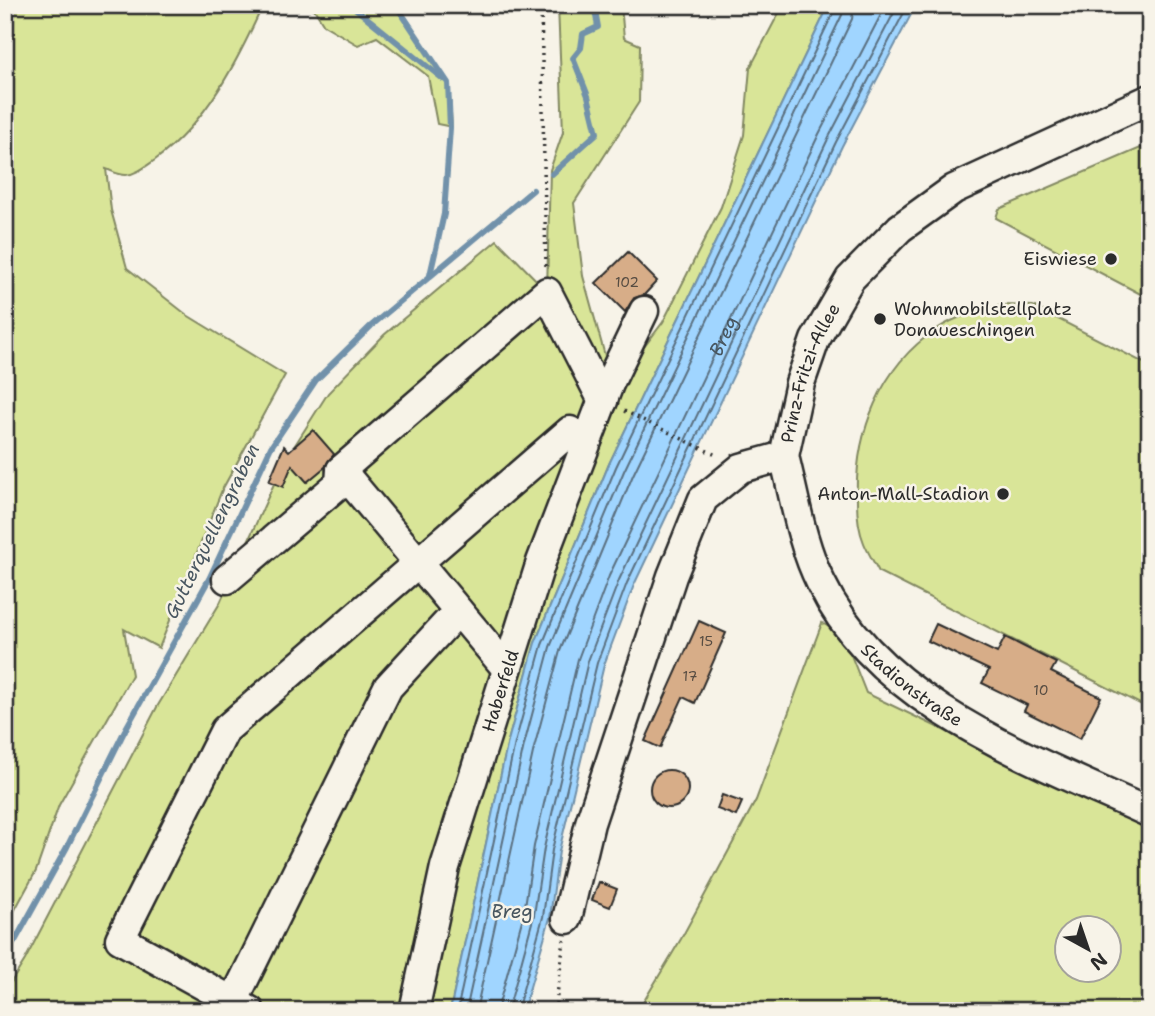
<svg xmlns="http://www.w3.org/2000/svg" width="1155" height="1016" font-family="'Shantell Sans',sans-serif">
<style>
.green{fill:#d9e598;stroke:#828862;stroke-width:2;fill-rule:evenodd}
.water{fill:#a0d5ff;stroke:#7191aa;stroke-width:2}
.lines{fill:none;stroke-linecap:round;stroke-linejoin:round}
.shore{stroke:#5a6f80;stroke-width:2}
.stream{stroke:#7191aa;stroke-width:6}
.building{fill:#d7ad88;stroke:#2b2b2b;stroke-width:2}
.minor-casing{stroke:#2b2b2b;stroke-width:33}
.path{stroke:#2b2b2b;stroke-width:3.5;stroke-dasharray:2 5;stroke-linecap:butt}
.minor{stroke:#f7f3e8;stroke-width:28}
.poi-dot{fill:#2b2b2b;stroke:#f7f3e8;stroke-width:2.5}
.labels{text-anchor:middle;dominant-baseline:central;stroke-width:5;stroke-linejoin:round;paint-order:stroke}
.number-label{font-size:14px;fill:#564c42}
.poi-label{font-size:18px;fill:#2b2b2b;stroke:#f7f3e8;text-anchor:end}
.street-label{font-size:18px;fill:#2b2b2b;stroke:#f7f3e8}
.water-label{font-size:19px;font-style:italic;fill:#485660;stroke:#f7f3e8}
</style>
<rect width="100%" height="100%" fill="#f7f3e8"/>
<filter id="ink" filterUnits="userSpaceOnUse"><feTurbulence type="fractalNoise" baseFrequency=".0143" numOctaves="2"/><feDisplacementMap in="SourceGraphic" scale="14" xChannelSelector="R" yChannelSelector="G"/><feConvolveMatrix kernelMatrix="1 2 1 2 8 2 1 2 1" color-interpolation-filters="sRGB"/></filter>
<g filter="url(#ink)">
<!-- green -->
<g class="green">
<path d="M 5,5 L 263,5 C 237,62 207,122 155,160 C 146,166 137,174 126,175 C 118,175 112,171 106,169 L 111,210 L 127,268 L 187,315 L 285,375 L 222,490 L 159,648 L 124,629 L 132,675 L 59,805 L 36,871 L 5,928 Z"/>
<polygon points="284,5 398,5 449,82 452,127 437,124 428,76 377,37 358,45 324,25 314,9"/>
<polygon points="558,5 621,5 624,38 640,45 639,102 574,203 583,276 607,363 603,401 663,322 721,207 744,135 750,68 783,5 829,5 609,464 535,643 508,741 450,1011 5,1011 5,992 25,960 157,707 220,603 283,464 328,393 384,335 497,240 547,291 550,170 563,132"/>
<polygon points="1150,144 1150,299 996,218 999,209"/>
<path d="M 1002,305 L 1033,306 L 1150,366 L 1150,709 L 879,572 C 874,562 868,553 864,543 C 859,531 857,514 857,501 C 854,435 880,366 937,329 C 957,316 979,310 1002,305 Z"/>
<path d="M 822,623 L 843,635 L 866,693 L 1150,829 L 1150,1011 L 638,1011 L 681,939 L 756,800 ZM 1068,928 L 1110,928 L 1110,970 L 1068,970 Z"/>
</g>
<!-- water -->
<polygon class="water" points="829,5 916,5 842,146 634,585 604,665 559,851 550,918 523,1011 450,1011 508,741 535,643 609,464"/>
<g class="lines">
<!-- shore -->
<g class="shore">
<polyline points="457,1011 515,743 542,645 616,467 834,11 835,5"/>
<polyline points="466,1011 524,745 550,647 624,471 842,15 844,5"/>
<polyline points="476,1011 534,748 560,651 633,475 852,19 854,5"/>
<path id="s1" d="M 497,1011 L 524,913 L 534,846 L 578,659 L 609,576 L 819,134 L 886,5"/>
<polyline points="508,1011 534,915 544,848 588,661 619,580 828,139 898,5"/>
<polyline points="517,1011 543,917 552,850 597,663 627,583 836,142 908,5"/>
</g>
<!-- stream -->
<g class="stream">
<polyline points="351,5 443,79"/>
<polyline points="396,5 448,83 450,128 444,214 430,275"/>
<polyline points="552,174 597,133 588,96 573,58 581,48 583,34 598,27 594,5"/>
<polyline points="5,955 15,941 67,847 124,732 209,579 271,447 316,380 371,326 533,190"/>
</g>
</g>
<!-- building -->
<g class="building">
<polygon points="628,252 657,281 644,295 634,298 625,312 596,283"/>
<polygon points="313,430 334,454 325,467 307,482 292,465 283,487 269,481 284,446 289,451"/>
<polygon points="699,621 726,633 695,703 683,697 660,748 645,741"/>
<polygon points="936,624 997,653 1005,637 1056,663 1051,672 1101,697 1080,739 1024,711 1027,705 982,683 989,670 928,641"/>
<circle cx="669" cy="789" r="19"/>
<polygon points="722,795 742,802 736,816 717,809"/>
<polygon points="599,882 617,889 610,907 592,900"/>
</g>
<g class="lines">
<!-- minor casing -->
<g class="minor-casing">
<g id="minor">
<path id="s2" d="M 784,456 C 795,499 801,543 821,583 C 879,705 1035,760 1150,813"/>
<polyline points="341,470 506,668"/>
<polyline points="227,579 340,483 341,470 547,292 603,401"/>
<path id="s3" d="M 567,919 L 590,823 L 672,576 L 703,499 L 741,468 L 784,456 L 800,383 L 815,340 L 850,279 L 900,228 L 954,189 L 1150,99"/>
<polyline points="233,1002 388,687 458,611"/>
<polyline points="250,1011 120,939 225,730 570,431"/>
<path id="s4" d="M 414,1011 L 445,867 L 541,562 L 609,384 L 644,311"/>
</g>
</g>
<!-- path -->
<g class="path">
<polyline points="541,5 546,269"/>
<polyline points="624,411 718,456"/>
<polyline points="555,1011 564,940"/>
</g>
<!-- minor -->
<use href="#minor" class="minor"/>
</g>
</g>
<!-- markers -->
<g class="poi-dot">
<circle cx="1111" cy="259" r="7"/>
<circle cx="880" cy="319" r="7"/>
<circle cx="1003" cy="494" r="7"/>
</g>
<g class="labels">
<!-- number labels -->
<g class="number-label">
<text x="627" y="282">102</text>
<text x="706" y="641">15</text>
<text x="690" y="676">17</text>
<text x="1041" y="690">10</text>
</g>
<!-- poi labels -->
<g class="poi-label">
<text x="1097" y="259">Eiswiese</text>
<text x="894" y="309" text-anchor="start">Wohnmobilstellplatz<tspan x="894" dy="21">Donaueschingen</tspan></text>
<text x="989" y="494">Anton-Mall-Stadion</text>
</g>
<!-- street labels -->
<g class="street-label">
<text stroke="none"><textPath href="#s3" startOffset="623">Prinz-Fritzi-Allee</textPath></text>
<text stroke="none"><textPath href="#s2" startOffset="271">Stadionstraße</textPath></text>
<text stroke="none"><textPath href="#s4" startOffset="332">Haberfeld</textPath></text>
</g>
<!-- water labels -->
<g class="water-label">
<text stroke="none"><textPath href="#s1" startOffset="716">Breg</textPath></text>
<text transform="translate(212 531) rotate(-64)">Gutterquellengraben</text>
<text x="512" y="911">Breg</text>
</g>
</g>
<!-- margin -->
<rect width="1155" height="1016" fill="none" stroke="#f7f3e8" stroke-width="28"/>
<rect x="14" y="14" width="1127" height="988" fill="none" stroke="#2b2b2b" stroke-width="2.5" filter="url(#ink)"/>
<!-- north arrow -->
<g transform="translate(1088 949) rotate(140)"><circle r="33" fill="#f7f3e8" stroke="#a5a39c" stroke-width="2"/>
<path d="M0-5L12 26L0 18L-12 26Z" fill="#2b2b2b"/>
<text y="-10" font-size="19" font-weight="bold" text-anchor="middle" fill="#2b2b2b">N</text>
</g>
</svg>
